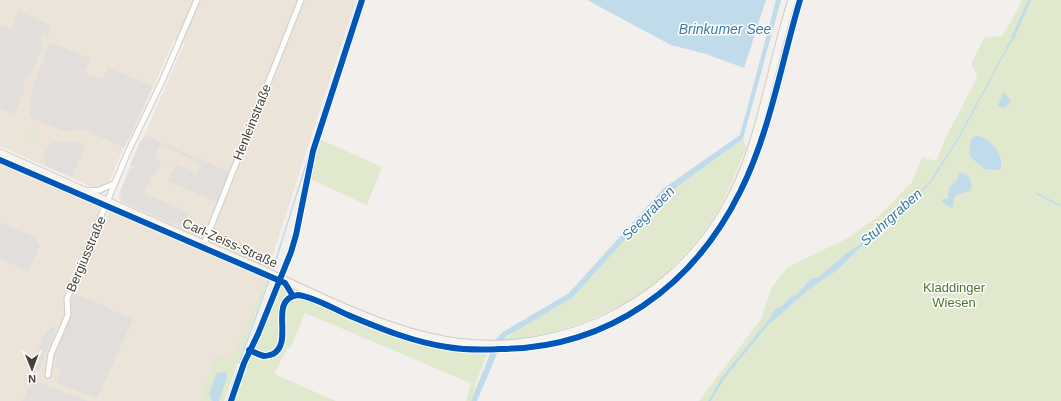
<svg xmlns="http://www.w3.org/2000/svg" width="1061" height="401" font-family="Helvetica,sans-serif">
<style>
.commercial{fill:#ece3d9}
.green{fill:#e0e9ce}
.parking{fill:#e1dedc}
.water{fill:#c0dceb}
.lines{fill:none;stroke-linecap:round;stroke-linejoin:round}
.stream{stroke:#c0dceb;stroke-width:1.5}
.minor-casing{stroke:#cfcdca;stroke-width:7}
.secondary-casing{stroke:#d0ccc4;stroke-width:9}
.minor{stroke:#fdfdfc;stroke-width:5}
.secondary{stroke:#f6f4f0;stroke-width:7}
.cycleway-casing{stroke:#fff;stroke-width:8}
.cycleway{stroke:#0057b8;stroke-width:6}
.labels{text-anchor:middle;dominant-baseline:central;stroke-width:3;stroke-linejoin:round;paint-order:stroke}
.street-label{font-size:13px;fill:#474038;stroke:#fff}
.park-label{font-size:13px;fill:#4d752f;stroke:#fff}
.water-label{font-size:14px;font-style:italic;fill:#377ba3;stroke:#fff}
</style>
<rect width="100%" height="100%" fill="#f2efec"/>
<!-- commercial -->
<g class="commercial">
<polygon points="0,0 356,0 268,269 121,202 118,196 140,142 142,141 184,44 174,40 134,130 124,147 109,182 105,186 94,188 0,146"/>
<polygon points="0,161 99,205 99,214 67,288 74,291 82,272 84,271 91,257 109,213 115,210 267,276 231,362 215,355 200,401 0,401"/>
</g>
<!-- green -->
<g class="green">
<polygon points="1022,0 1061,0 1061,401 699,401 761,319 772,287 788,267 850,237 882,213 912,182 922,157 936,161 947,135 976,80 977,75 971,64 984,38 1002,36 1017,11"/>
<polygon points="32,130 37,132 39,137 26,144 30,134 36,137 37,135 31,132"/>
<polygon points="319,139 382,167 367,205 312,180 310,176"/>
<path d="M 743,139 L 746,148 C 737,170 729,191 717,212 C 702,238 668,275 643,292 C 625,305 606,312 586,321 C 559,331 532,340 503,340 L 520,328 L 572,298 L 666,195 Z"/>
<polygon points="267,276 269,276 224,401 200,401 215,355 231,361"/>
<path d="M 281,283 L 293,297 L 303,297 C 341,314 379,333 420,345 C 442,351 465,351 487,354 L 475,385 L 305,313 L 291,347 L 287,349 L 274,374 L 336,401 L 235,401 L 248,363 Z"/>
<polygon points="471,384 476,386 471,401 466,401"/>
</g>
<!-- parking -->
<g class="parking">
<polygon points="19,11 52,26 47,36 43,34 41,38 40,41 44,44 30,77 27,76 22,87 25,89 15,114 0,108 0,25 12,29"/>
<polygon points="50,42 90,59 84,72 103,79 108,68 152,86 126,145 123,147 82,129 74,131 64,131 29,117 33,88"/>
<polygon points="145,136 230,172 217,202 168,181 176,164 197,173 201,163 161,145 158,147 155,157 161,162 154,176 150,174 148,176 151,178 144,193 189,213 183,228 120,200 123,193 120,191 131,169 134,170 135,167 130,165 140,142"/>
<polygon points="55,142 75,142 85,145 72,177 45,165 44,155 49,145"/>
<polygon points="2,223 38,239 36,244 40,245 29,271 0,259 0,228"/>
<polygon points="73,293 133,319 97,399 56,382 61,370 57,369 55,364 57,359 54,358 69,321"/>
<polygon points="51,327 56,329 38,372 30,368 47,330 49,331"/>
<polygon points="32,380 87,401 23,401"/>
</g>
<!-- water -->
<g class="water">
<polygon points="587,0 766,0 744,68 706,54 671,45"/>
<polygon points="776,0 781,0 743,139 666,195 572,298 507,336 503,340 477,401 471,401 496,339 503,332 569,293 664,188 740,135"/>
<polygon points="1028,0 1031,0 1014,39 1011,38"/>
<polygon points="1004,92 1011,101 1007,106 1002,108 998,105"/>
<path d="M 976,136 C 989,136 1006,156 1000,170 L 985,169 L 970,157 L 969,152 L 971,139 Z"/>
<path d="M 959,172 C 968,174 975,181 970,191 L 959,194 L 954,197 L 953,207 L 951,208 L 943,203 L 941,200 L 948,198 L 949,188 L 958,179 Z"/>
<polygon points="871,237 869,242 859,249 836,271 808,290 767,326 724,379 711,401 708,401 722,377 769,319 775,309 782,306 790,297 797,295 810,279 819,277 848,252"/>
<polygon points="226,372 227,377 219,401 212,401 209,394 217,373"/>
</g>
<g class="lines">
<!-- stream -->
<g class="stream">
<polyline points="1036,193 1061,206"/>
<polyline points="870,238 897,216 931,181 958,139 1013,37"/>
<polyline points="273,269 358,0"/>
<polyline points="239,363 269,280"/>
<polyline points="227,401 237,372"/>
</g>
<!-- minor casing -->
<g class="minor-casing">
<g id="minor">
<polyline points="86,191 100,190 115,183"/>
<polyline points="204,244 301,0"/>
<polyline points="48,375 51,354 68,315 67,299 70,291 127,154 163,79 197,0"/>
</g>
</g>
<!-- secondary casing -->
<g class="secondary-casing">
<path id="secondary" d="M 0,153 C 82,190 164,227 247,263 C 306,289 366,322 429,337 C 545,365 667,311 726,207 C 761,146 770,67 792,0"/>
</g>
<!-- minor -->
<use href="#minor" class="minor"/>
<!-- secondary -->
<use href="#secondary" class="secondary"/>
<!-- cycleway casing -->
<g class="cycleway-casing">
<g id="cycleway">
<polyline points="0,160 285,283 293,296"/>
<path d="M 249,350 C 254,352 259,355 264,356 C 267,356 270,355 273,354 C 295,342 267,299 298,295 C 314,297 332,308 348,315 C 379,328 413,342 447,347 C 465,350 483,350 501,349 C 608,348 693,287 740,192 C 770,132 781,64 800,0"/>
<polyline points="231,401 244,363 258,334 291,252 296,235 313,151 362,0"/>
</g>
</g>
<!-- cycleway -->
<use href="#cycleway" class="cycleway"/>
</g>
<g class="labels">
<!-- street labels -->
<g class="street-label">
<text transform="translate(252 122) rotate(-68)">Henleinstraße</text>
<text transform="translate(230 243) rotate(24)">Carl-Zeiss-Straße</text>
<text transform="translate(86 254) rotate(-67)">Bergiusstraße</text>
</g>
<!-- park labels -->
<g class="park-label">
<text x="954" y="287">Kladdinger<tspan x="954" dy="15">Wiesen</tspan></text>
</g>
<!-- water labels -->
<g class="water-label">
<text x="725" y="29">Brinkumer See</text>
<text transform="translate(648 213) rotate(-46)">Seegraben</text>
<text transform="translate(891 217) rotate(-42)">Stuhrgraben</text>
</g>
</g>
<!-- north arrow -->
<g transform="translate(32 369) rotate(179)" stroke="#ffffff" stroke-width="3" paint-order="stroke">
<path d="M0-3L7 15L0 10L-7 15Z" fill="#474038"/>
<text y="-6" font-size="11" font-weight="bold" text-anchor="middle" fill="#474038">N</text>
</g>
</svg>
